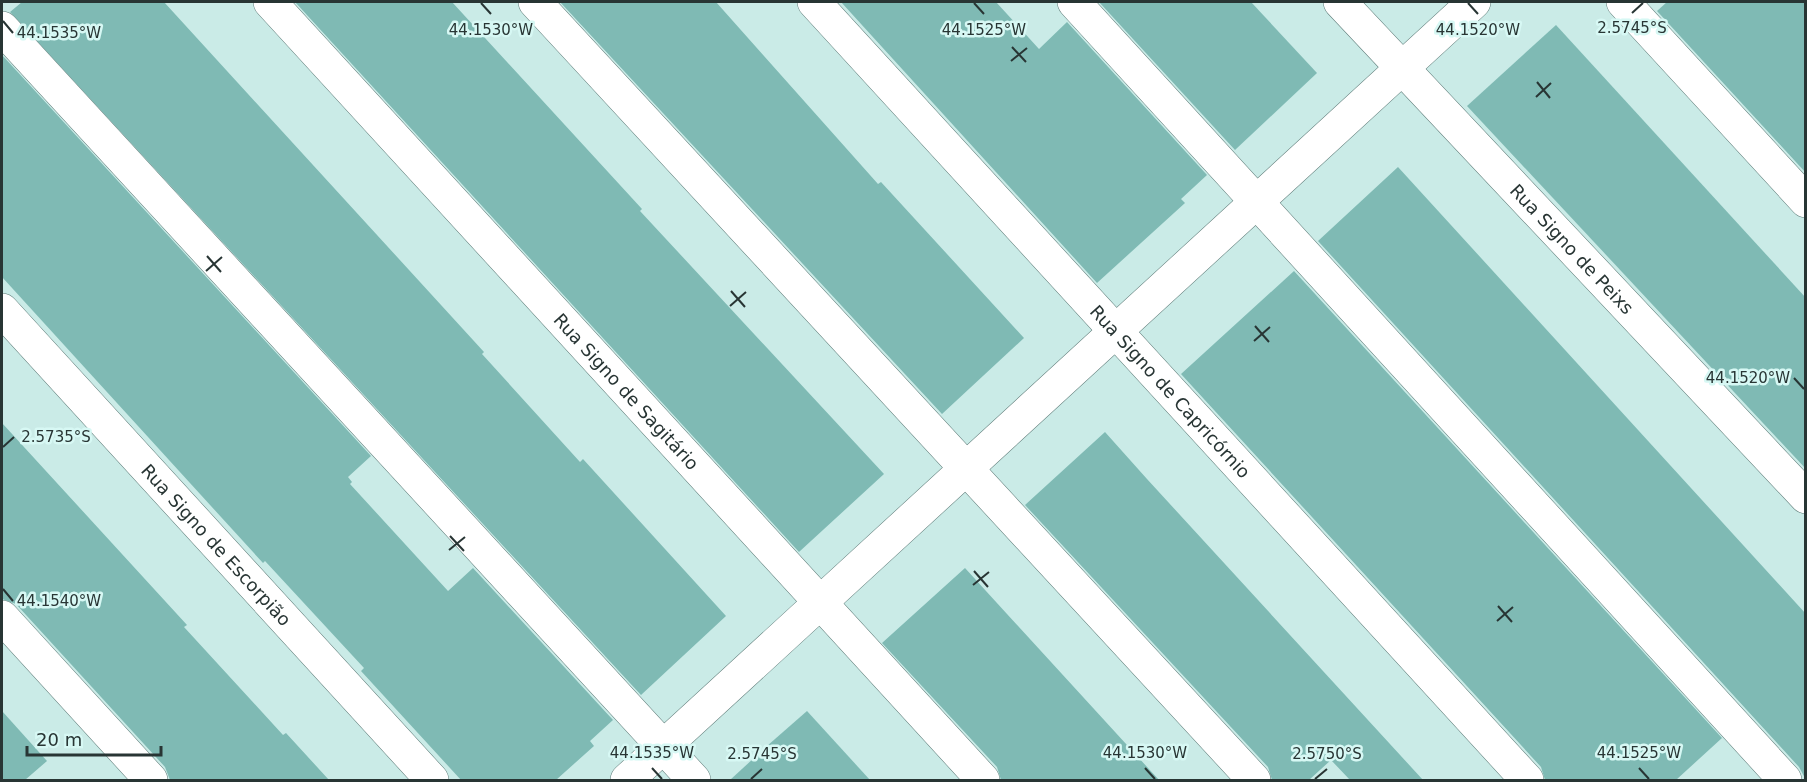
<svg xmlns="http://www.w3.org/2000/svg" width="1807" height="782" font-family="'DejaVu Sans',sans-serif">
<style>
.building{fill:#7fbab4}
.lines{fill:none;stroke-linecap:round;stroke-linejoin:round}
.street-casing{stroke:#5f7c79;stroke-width:34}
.street{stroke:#fff;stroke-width:33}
.ticks{fill:none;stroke:#283534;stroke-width:2}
.labels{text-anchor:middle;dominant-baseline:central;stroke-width:5;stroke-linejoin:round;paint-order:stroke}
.street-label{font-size:18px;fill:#283534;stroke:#d7f8f4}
.ticks-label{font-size:15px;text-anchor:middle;fill:#283534;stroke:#d7f8f4;stroke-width:5;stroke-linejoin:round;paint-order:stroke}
</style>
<rect width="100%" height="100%" fill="#caebe7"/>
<!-- building -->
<g class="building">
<polygon points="22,2 164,2 484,352 482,354 580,462 583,459 726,616 641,695 10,12"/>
<polygon points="295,2 452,2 642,209 640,211 884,474 799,552"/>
<polygon points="560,2 716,2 878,184 881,182 1024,338 942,414"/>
<polygon points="841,2 996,2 1039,49 1067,22 1207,175 1181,199 1185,203 1097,283"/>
<polygon points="1099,2 1251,2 1317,73 1235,150"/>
<polygon points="1667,2 1806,2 1806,173 1657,11"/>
<polygon points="1556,25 1806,298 1806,469 1467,106"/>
<polygon points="2,55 371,456 348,477 352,482 350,484 448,591 473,568 613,720 590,741 594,746 556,780 461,780 361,671 364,668 265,561 263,563 2,277"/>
<polygon points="1398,167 1806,614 1806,780 1799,767 1318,241"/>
<polygon points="1294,271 1722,738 1676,780 1545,780 1541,767 1181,374"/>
<polygon points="2,423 187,625 184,627 283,735 286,733 329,780 170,780 165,767 16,604 2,599"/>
<polygon points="1105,432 1147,479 1423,780 1350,780 1331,760 1309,780 1272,780 1268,767 1025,505"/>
<polygon points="965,568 1007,614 1159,780 1001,780 997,767 882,643"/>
<polygon points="2,711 47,761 25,780 2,780"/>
<polygon points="807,711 870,780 730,780 767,746"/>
</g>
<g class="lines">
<!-- street casing -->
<g class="street-casing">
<g id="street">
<path id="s1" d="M 270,2 L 983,780"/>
<polyline points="535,2 1254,780"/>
<path id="s2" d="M 814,2 L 1527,780"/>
<polyline points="1074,2 1785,780"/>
<path id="s3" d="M 1340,2 L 1806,497"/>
<polyline points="1623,2 1806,201"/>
<polyline points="2,28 694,780"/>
<path id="s4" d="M 2,310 L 432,780"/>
<polyline points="2,617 151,780"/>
<polyline points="627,780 1474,2"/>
</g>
</g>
<!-- street -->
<use href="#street" class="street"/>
</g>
<!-- ticks -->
<path class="ticks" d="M 481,3 L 491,14M 974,3 L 984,14M 1468,3 L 1478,14M 1632,13 L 1643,3M 3,21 L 13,33M 1012,47 L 1026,62M 1011,61 L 1027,48M 1537,82 L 1550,98M 1536,97 L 1551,83M 207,256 L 221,272M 206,271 L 222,257M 731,291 L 745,307M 730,306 L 746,292M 1255,326 L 1269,342M 1254,341 L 1270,327M 1794,378 L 1804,389M 3,447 L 14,437M 450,536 L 464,551M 449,550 L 465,537M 974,571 L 988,587M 973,585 L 989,572M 3,589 L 13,601M 1498,606 L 1512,622M 1497,621 L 1513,607M 652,768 L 662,779M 1145,768 L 1155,779M 1639,768 L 1649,779M 751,779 L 762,769M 1315,779 L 1327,769"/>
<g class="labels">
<!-- street labels -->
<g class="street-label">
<text stroke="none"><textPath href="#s3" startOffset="339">Rua Signo de Peixs</textPath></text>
<text stroke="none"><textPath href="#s1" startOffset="528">Rua Signo de Sagitário</textPath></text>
<text stroke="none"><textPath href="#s2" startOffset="528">Rua Signo de Capricórnio</textPath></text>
<text stroke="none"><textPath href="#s4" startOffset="318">Rua Signo de Escorpião</textPath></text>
</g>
</g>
<g class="ticks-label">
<text x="1632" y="33">2.5745°S</text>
<text x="491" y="35">44.1530°W</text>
<text x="984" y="35">44.1525°W</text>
<text x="1478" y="35">44.1520°W</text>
<text x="59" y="38">44.1535°W</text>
<text x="1748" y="383">44.1520°W</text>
<text x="56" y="442">2.5735°S</text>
<text x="59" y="606">44.1540°W</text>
<text x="652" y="758">44.1535°W</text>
<text x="1145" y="758">44.1530°W</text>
<text x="1639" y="758">44.1525°W</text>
<text x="762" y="759">2.5745°S</text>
<text x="1327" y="759">2.5750°S</text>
</g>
<!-- border -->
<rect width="1807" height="782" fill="none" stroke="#283534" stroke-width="6"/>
<!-- scale -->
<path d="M27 746v9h134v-9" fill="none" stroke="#283534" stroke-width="3"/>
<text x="36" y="746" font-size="18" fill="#283534" stroke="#d7f8f4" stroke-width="4.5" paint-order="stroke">20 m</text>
</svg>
